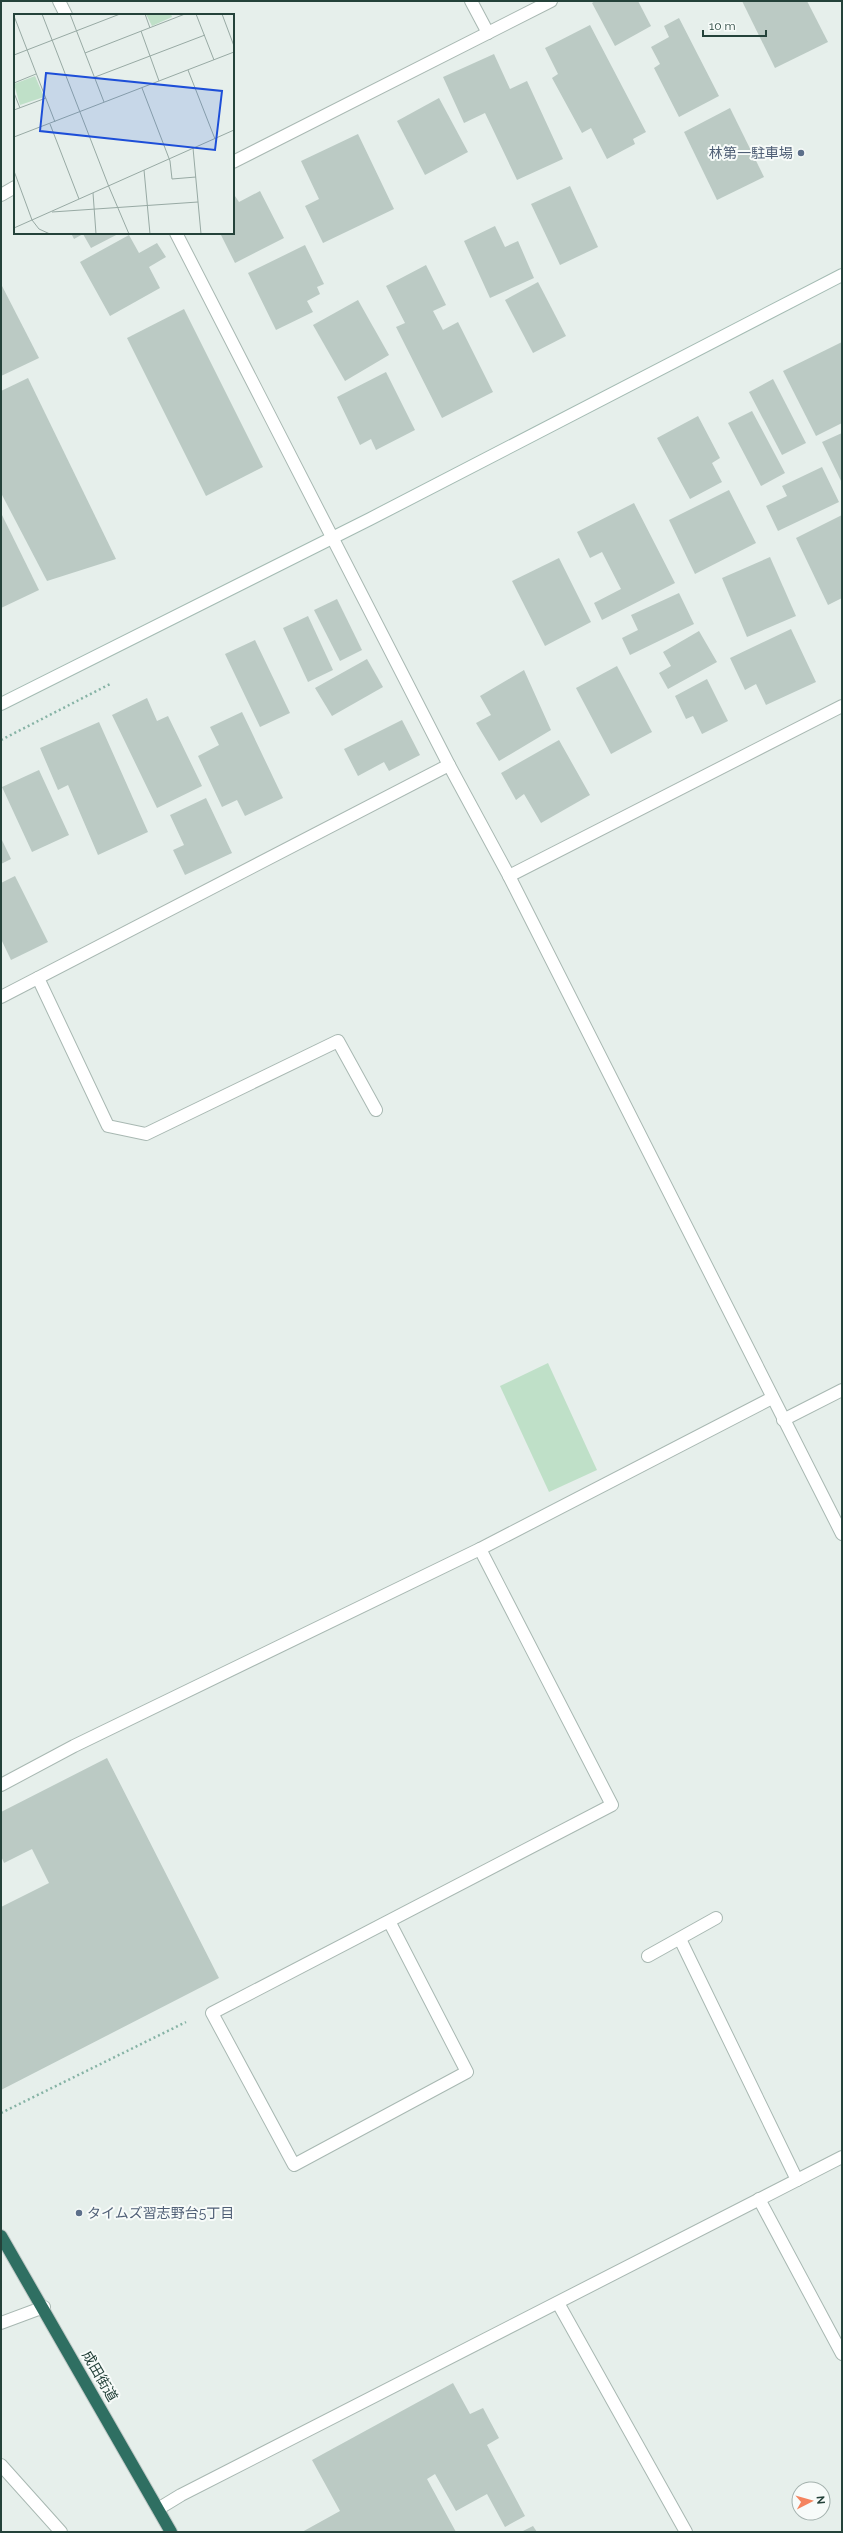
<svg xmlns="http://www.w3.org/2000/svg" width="843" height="2533" font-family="Raleway,'Noto Sans JP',sans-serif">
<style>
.green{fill:#bfe0c8}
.building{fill:#bbcac4}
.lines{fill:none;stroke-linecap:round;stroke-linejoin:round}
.lane-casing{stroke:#a8b8b2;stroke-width:14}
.street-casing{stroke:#a8b8b2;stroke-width:14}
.secondary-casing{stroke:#a4bbb3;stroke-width:14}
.highway-casing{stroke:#c2cac8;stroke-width:14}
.path{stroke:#86b3a5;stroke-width:2.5;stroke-dasharray:2 3;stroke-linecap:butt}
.lane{stroke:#fff;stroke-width:12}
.street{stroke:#fff;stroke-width:12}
.secondary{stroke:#fff;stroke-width:12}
.highway{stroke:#2f6f62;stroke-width:12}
.service-dot{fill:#5c6f8a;stroke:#f7fbf9;stroke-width:1.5}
.labels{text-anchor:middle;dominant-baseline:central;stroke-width:4;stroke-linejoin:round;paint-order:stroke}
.service-label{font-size:14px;fill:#4e5e75;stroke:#f7fbf9;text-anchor:end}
.street-label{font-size:14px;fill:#24423a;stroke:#f7fbf9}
.inset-road{fill:none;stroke:#98aaa4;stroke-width:1}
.view{fill:#1d4ed8;fill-opacity:0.15;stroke:#1d4ed8;stroke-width:2}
.inset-edge{fill:none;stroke:#24423a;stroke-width:2}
</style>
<rect width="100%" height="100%" fill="#e6efeb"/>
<!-- green -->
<polygon class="green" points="548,1363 597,1470 549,1492 500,1386"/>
<!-- building -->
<g class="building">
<polygon points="595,1 638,1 651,26 615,46 592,3"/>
<polygon points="742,1 807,1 828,42 775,68"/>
<polygon points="679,18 719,96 679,117 654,68 660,64 651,47 669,37 664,26"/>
<polygon points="590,25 646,132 633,139 635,144 607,159 591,128 582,133 552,78 558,74 545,48"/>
<polygon points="494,54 510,89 527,81 563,159 517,180 485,113 464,123 443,77"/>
<polygon points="439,98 468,152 425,175 397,121"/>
<polygon points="730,108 764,177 717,200 684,132"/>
<polygon points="358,134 394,209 323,243 305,206 319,199 301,161"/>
<polygon points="570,186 598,247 560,265 531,204"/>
<polygon points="260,191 284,238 235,263 220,233 233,233 233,193 239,202"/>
<polygon points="495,226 505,247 518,241 534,278 490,298 464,241"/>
<polygon points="71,233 120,233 91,248 83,234 74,239"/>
<polygon points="129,235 139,253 157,243 166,257 149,267 160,288 110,316 80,262"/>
<polygon points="305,245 324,284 317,287 320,294 307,301 313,312 276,330 248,273"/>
<polygon points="426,265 446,305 433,311 443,330 458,322 493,392 442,418 396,327 405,323 386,286"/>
<polygon points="538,282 566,336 533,353 505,300"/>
<polygon points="1,284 39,358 1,376"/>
<polygon points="358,300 389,355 345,381 313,325"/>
<polygon points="184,309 263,467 206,496 127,338"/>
<polygon points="842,342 842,423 816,436 783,371"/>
<polygon points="386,372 415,430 376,450 371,439 360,445 337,397"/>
<polygon points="28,378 116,559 47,581 1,493 1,391"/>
<polygon points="773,379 806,443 782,455 749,392"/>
<polygon points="752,411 785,473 761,486 728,423"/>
<polygon points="698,416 720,458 712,463 722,482 690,499 657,438"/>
<polygon points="842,433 842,483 822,442"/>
<polygon points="822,467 839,502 778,531 766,506 787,496 782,486"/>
<polygon points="729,490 756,543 695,574 669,520"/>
<polygon points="634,503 675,583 602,620 594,603 621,589 602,552 590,558 577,532"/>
<polygon points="1,513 39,590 1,608"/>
<polygon points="842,515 842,598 828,605 796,538"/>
<polygon points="770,557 796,616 747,637 722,578"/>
<polygon points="559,558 591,622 545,646 512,581"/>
<polygon points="679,593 694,624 630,655 622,638 638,630 631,615"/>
<polygon points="337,599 362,650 340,661 314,610"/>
<polygon points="308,616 333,670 308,682 283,628"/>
<polygon points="791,629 816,682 766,705 756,684 745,690 730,658"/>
<polygon points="699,631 717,662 668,689 659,673 671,666 663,652"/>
<polygon points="255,640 290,713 260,727 225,654"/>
<polygon points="367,659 383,687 332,716 315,688"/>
<polygon points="617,666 652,732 611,754 576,688"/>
<polygon points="524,670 551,730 499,761 476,723 491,715 480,696"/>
<polygon points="707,679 728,721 702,734 693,716 686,719 675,696"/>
<polygon points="147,698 157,721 168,716 202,786 157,808 112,715"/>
<polygon points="242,712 283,798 245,816 237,800 222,807 198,756 219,745 210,727"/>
<polygon points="402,720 420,755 389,771 384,762 358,776 344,749"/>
<polygon points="99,722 148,832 98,855 68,785 58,790 40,748"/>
<polygon points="559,740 590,795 541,823 524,794 516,800 501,773"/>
<polygon points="39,770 69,835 32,852 2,787"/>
<polygon points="206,798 232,853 185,875 173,850 184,845 170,815"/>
<polygon points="1,838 11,859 1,864"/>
<polygon points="15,876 48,942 11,960 1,939 1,883"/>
<polygon points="107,1758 219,1978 1,2090 1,1907 49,1883 32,1849 4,1863 1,1856 1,1812"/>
<polygon points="453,2383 470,2414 483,2408 499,2438 487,2445 525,2516 505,2527 487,2494 456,2511 435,2474 427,2479 456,2532 302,2532 340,2511 312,2460"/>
<polygon points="533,2526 537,2532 521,2532"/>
</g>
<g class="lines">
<!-- lane casing -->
<g class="lane-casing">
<g id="lane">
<polyline points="38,978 108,1126 146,1134 338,1041 376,1110"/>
<polyline points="1,997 449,765"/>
<polyline points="783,1420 842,1390"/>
<polyline points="389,1921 467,2072 294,2165 212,2013 612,1805 480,1549"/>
<polyline points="680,1939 797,2180"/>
<polyline points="648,1956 716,1918"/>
<polyline points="759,2199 842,2354"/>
<polyline points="558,2303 686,2532"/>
<polyline points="1,2323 44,2307"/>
<polyline points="1,2465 61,2532"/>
</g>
</g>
<!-- street casing -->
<g class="street-casing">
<g id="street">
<polyline points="59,1 66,15"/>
<polyline points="471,1 488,33"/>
<polyline points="233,162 551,1"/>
<polyline points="1,195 15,187"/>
<polyline points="176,233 449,765 509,876 842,1534"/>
<polyline points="509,876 842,706"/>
<polyline points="1,1785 74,1746 480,1549 772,1398"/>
<polyline points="158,2509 181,2495 842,2157"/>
</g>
</g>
<!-- secondary casing -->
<g class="secondary-casing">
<polyline id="secondary" points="1,704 370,519 842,275"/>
</g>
<!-- highway casing -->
<g class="highway-casing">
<polyline id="highway" points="1,2236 171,2532"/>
</g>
<!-- path -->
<g class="path">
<polyline points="1,740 112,683"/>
<polyline points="1,2113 186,2022"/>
</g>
<!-- lane -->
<use href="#lane" class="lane"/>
<!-- street -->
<use href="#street" class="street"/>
<!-- secondary -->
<use href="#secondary" class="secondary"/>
<!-- highway -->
<use href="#highway" class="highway"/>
</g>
<!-- markers -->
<g class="service-dot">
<circle cx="801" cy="153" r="4"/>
<circle cx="79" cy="2213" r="4"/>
</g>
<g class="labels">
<!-- service labels -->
<g class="service-label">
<text x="793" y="153">林第一駐車場</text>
<text x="87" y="2213" text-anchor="start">タイムズ習志野台5丁目</text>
</g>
<!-- street labels -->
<g class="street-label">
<text transform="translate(100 2376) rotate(60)">成田街道</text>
</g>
</g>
<!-- overview -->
<g transform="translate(14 14)">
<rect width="220" height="220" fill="#e6efeb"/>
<path d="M 132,0 L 157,0 L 158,3 L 138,12 ZM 21,62 L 30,83 L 6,91 L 0,70 Z" fill="#bfe0c8"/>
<path class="inset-road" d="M 28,0 L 95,173M 56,0 L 90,88M 131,0 L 136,14M 182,0 L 200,46M 208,0 L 220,32M 0,2 L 41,108M 127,17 L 145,67M 71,39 L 171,0M 0,41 L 106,0M 174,56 L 201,125M 81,63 L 191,21M 0,69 L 22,60M 128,74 L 156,147 L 158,165 L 182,163M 0,79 L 6,94M 0,96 L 32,84M 36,110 L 65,185M 0,123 L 220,38M 179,134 L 187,220M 130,156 L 136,220M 0,157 L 18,206 L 25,215 L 36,220M 95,173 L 115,220M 79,179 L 82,220M 38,198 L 184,188M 0,214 L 220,116"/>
<path class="view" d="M 32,59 L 208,77 L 201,136 L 26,117 Z"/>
<rect width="220" height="220" class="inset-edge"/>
</g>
<!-- border -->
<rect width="843" height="2533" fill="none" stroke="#24423a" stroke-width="4"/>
<!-- north arrow -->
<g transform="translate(811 2501) rotate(84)"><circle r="19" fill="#f7fbf9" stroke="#a3b1ad"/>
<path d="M0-3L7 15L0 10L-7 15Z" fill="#f4845f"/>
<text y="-6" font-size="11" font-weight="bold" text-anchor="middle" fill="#24423a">N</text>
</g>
<!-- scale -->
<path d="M703 30v6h63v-6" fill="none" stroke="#24423a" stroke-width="2"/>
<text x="709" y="30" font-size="12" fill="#24423a" stroke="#f7fbf9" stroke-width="3" paint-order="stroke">10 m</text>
</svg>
